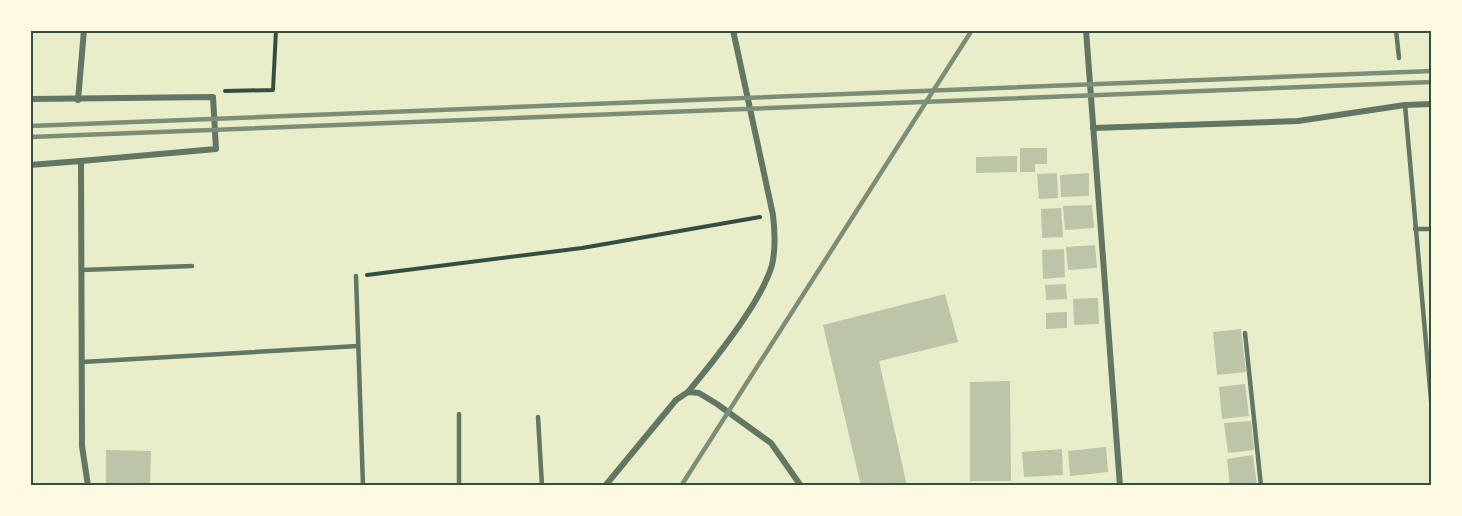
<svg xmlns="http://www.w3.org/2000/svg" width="1462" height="516" font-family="Poppins,sans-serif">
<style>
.building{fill:#bcc5a7}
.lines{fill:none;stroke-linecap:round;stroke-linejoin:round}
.path{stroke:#344e41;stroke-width:4}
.service{stroke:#617663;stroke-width:4.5}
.minor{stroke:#617663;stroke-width:6}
.rail{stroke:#7c8e77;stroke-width:4.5}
.neatline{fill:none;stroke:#344e41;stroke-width:2}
</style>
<rect width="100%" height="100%" fill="#e9edc9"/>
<!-- building -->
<g class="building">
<polygon points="1020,148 1047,148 1047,164 1035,164 1035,172 1020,172"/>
<polygon points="1017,156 1017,172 976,173 976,157"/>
<polygon points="1057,173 1058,198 1039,199 1037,174"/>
<polygon points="1089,173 1089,196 1061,197 1060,175"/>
<polygon points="1092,205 1094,228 1065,230 1063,206"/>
<polygon points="1061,208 1063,237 1042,238 1041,209"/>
<polygon points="1095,245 1097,268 1068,270 1066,247"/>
<polygon points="1064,249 1065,277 1043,279 1042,250"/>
<polygon points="1066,284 1067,299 1046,300 1045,285"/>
<polygon points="945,294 958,342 879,361 907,486 861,486 823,325"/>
<polygon points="1098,298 1099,324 1074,325 1073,299"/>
<polygon points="1067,312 1067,328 1046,329 1046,313"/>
<polygon points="1241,329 1246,372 1217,375 1213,332"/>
<polygon points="1010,381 1011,481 970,481 970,382"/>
<polygon points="1245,384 1249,416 1222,419 1219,387"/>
<polygon points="1251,421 1254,450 1228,453 1224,423"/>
<polygon points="1106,447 1108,472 1070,476 1068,451"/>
<polygon points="1062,449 1063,475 1024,477 1022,452"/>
<polygon points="106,450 151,451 150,486 106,486"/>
<polygon points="1253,455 1257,486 1230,486 1227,459"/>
</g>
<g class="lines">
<!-- path -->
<g class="path">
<polyline points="225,91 273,90 276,30"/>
<polyline points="367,275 582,248 760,217"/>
</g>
<!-- service -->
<g class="service">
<polyline points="1396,30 1399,58"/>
<polyline points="1405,105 1432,411"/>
<polyline points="1415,229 1432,229"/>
<polyline points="81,270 192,266"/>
<polyline points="356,276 363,486"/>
<polyline points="1245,333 1261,486"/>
<polyline points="82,362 358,346"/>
<polyline points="459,414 459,486"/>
<polyline points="538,417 542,486"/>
</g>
<!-- minor -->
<g class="minor">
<polyline points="1086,30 1120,486"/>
<polyline points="30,99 213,97 216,149 81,161"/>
<polyline points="78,100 84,30"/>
<polyline points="1093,128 1298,121 1405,105 1432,104"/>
<polyline points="30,165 81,161 82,446 88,486"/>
<path d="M 688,392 C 713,362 762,301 772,265 C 776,248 775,232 773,215 L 733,30"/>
<polyline points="605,486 676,400 688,392 699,393 717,404 771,443 801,486"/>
</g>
<!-- rail -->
<g class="rail">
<polyline points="30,126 1432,71"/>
<polyline points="30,137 1432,82"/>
<polyline points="681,486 972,30"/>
</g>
</g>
<!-- border -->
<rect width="1462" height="516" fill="none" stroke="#fefae0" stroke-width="63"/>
<rect x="32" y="32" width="1398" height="452" class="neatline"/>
</svg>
